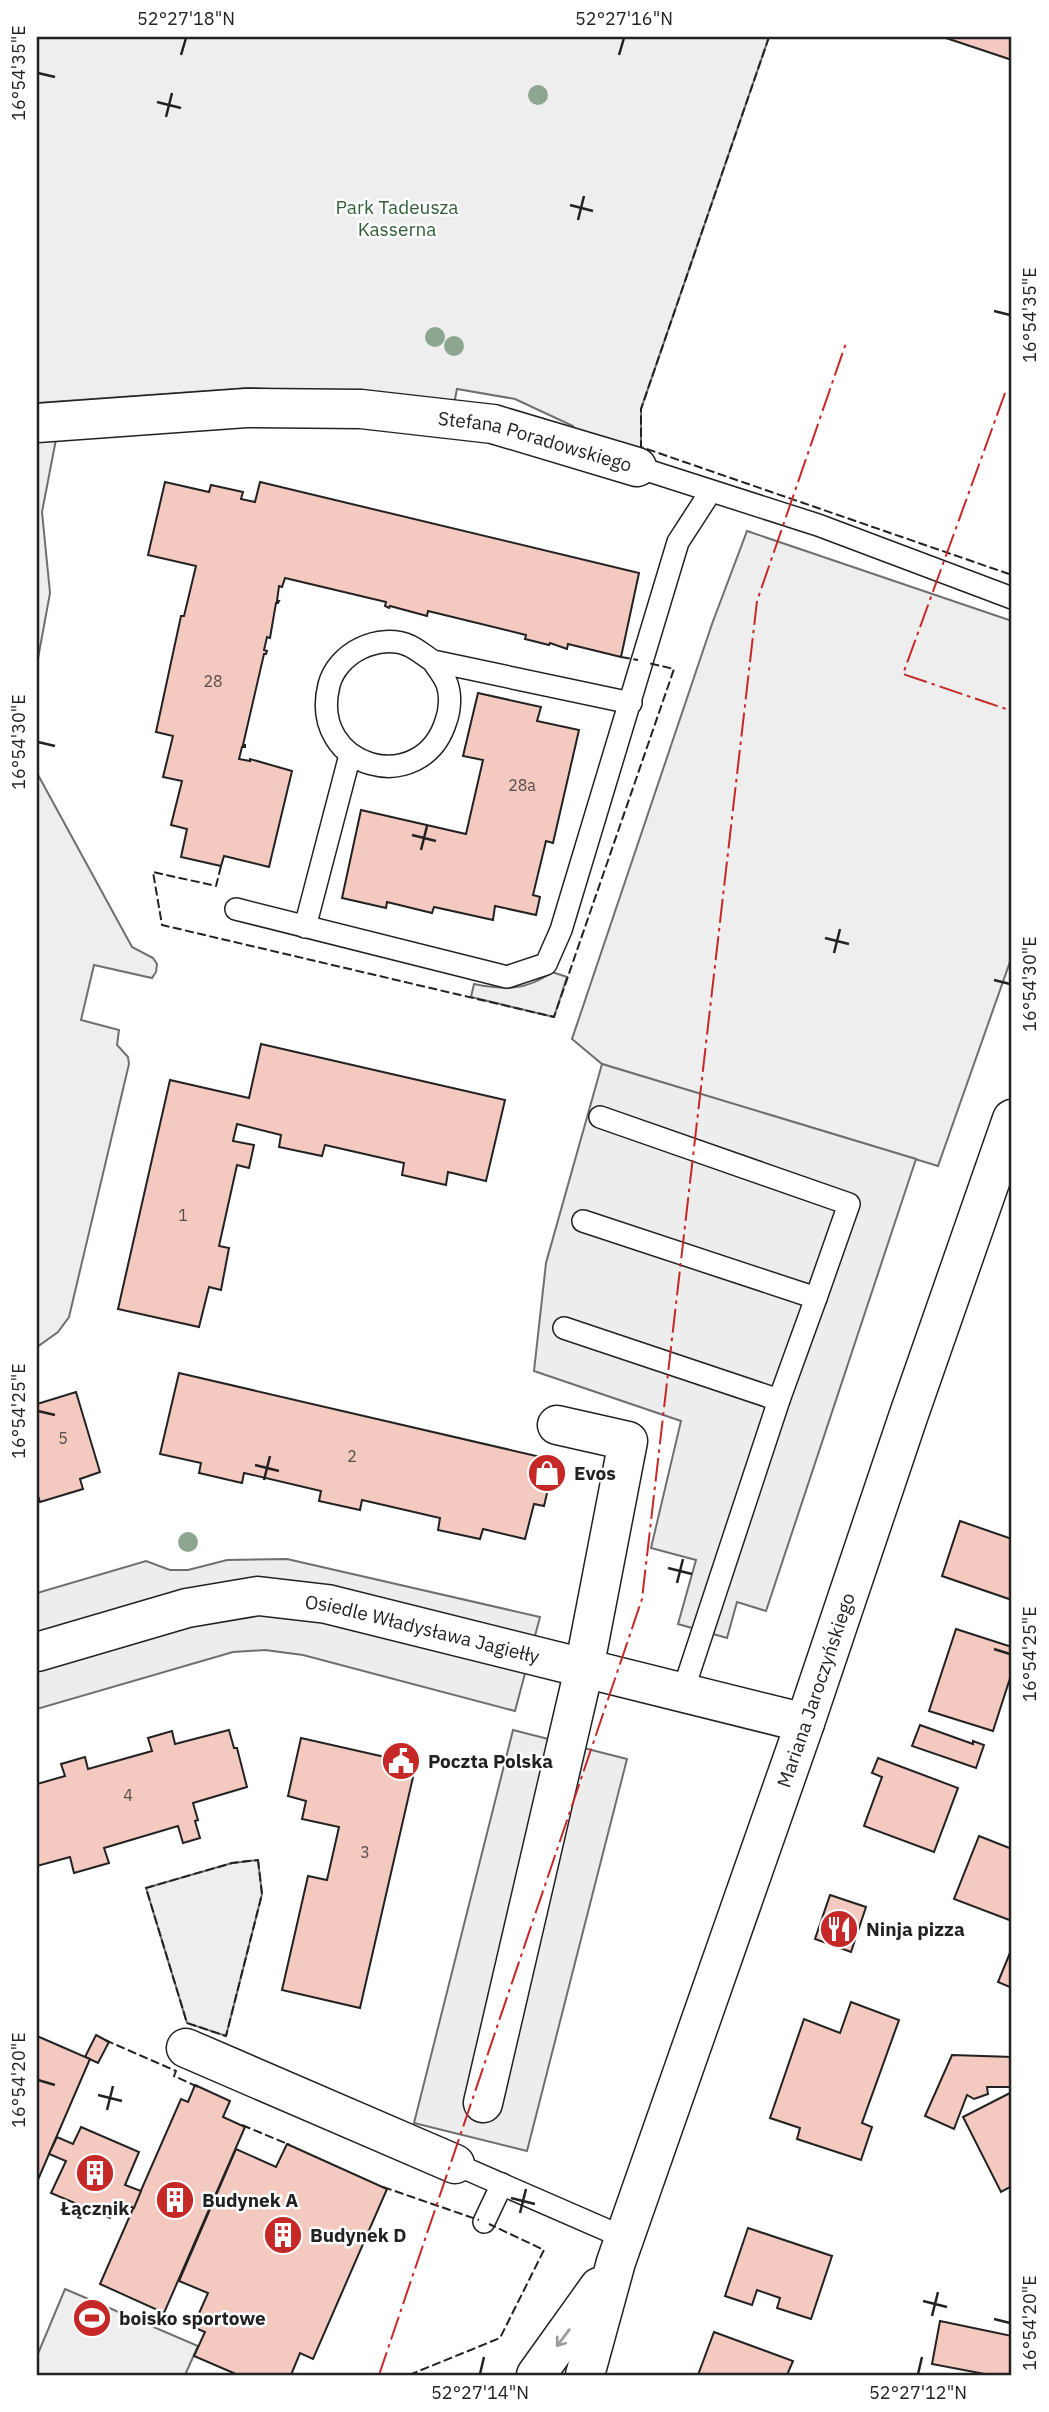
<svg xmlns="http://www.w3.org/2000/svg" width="1049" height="2412" font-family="'IBM Plex Sans',sans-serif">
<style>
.green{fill:#eee;stroke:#6f6f6f;stroke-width:2}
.parking{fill:#ededed;stroke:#6f6f6f;stroke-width:2}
.building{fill:#f3c9c0;stroke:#222;stroke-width:2}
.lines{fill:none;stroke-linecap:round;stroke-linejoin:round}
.lane-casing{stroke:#222;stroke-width:24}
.street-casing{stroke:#222;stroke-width:41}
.secondary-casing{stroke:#222;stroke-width:41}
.lane{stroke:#fff;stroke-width:21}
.street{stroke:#fff;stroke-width:38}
.secondary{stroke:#fff;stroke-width:38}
.fence{stroke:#222;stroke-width:2;stroke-dasharray:9 3.5;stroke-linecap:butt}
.power{stroke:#c62828;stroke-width:2;stroke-dasharray:24 5 3.5 5;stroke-linecap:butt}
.tree{fill:#8da692}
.oneway{stroke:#9c9c9c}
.ticks{fill:none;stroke:#222;stroke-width:2.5}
.labels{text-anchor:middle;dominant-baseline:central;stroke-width:5;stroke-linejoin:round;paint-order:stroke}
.number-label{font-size:16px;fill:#564c4a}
.park-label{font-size:19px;fill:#2f5e38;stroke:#fff}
.street-label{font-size:19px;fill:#222;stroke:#fff}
.poi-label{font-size:19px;font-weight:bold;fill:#222;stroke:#fff;text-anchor:start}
.neatline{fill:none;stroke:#222;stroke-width:2.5}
.ticks-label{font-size:18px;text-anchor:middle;fill:#222}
</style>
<rect width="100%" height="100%" fill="#fff"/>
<!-- green -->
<g class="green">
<polygon points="37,37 769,37 641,409 641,447 638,457 578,436 573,426 515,399 457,389 453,409 332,392 249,388 37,403"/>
<polygon points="58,429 42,512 50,593 37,664 37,430"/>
<polygon points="747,531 1012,621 1012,956 938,1166 602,1064 572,1039 712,624"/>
<polygon points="37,773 132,947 153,958 157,964 156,972 152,978 94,965 81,1020 119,1030 117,1045 128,1057 129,1064 69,1317 58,1332 37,1347"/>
<path d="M 552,972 L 567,977 L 554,1017 L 471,997 L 474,984 C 504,990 526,991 552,972 Z"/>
<polygon points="258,1860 262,1894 226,2036 187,2023 146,1888 232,1863"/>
<polygon points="65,2289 198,2346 185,2375 37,2375 37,2356"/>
</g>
<!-- parking -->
<g class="parking">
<polygon points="602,1064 916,1159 766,1611 737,1602 727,1638 678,1624 696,1560 651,1548 681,1421 534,1371 546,1263"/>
<polygon points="287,1559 540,1617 515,1711 303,1655 265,1650 233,1652 37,1709 37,1593 146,1561 170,1570 188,1570 227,1560"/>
<polygon points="513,1730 627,1759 527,2151 414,2123"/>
</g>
<!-- building -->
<g class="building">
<polygon points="943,37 1012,37 1012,60"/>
<polygon points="165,482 209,492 211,485 243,492 241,499 255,502 260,482 639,573 621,657 568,644 567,649 550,643 549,645 525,639 526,635 428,611 427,616 390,606 389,608 385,606 386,602 285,578 282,587 279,586 277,601 279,601 278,603 276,603 270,638 267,637 264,650 267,651 266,654 264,654 243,745 245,745 245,747 242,747 239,759 250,761 250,759 292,771 269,867 224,856 221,866 181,857 187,829 171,825 182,781 163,777 173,736 156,732 181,616 184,616 196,566 148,555"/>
<polygon points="478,693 541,707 537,721 579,730 553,843 546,841 533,895 540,897 536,915 495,906 493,920 434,907 432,913 387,902 386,908 342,898 361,810 466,834 483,760 463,756"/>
<polygon points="261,1044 505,1100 486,1181 448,1172 446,1185 402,1175 404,1163 325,1145 322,1156 279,1147 281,1135 237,1124 233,1141 254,1145 249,1168 237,1165 219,1246 229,1248 221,1290 209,1287 199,1327 118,1309 170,1080 249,1098"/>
<polygon points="179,1373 545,1458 543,1466 553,1468 544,1506 534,1504 525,1539 483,1529 480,1539 438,1530 440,1518 362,1500 360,1510 319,1501 321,1491 244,1473 242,1483 199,1473 201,1463 160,1454"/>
<polygon points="76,1392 100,1472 80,1479 83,1489 40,1502 37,1493 37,1404"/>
<polygon points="960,1521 1012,1539 1012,1600 942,1576"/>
<polygon points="956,1629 1012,1647 1012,1672 993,1731 929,1711"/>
<polygon points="920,1725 973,1744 973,1741 984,1745 976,1768 912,1746"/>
<polygon points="229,1730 234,1748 237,1748 247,1787 193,1803 198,1820 195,1821 200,1838 183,1843 178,1826 104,1848 109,1863 74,1873 70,1857 37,1866 37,1784 65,1776 61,1764 85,1757 88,1769 152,1751 148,1738 172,1731 175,1744"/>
<polygon points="301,1738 416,1764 360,2008 282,1990 308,1876 327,1880 339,1827 302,1819 306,1801 288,1796"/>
<polygon points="878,1758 958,1788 934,1852 864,1826 882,1777 872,1773"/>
<polygon points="979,1836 1012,1849 1012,1921 954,1899"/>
<polygon points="830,1895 866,1907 851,1952 815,1939"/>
<polygon points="1012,1948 1012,1988 998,1982"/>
<polygon points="851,2002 899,2020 862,2123 872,2127 861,2160 797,2139 800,2128 770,2118 804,2019 840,2033"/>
<polygon points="96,2035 109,2042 98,2063 85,2057"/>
<polygon points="37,2036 90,2059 37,2182"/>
<polygon points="952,2055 1012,2057 1012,2087 987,2087 988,2094 974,2099 967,2095 954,2129 925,2116"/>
<polygon points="195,2085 230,2101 223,2117 245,2127 164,2313 100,2284 181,2099 188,2102"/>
<polygon points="1012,2092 1012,2186 1001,2192 963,2117"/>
<polygon points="81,2127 139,2152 125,2185 141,2191 134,2208 117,2201 110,2218 51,2193 66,2161 49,2154 57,2137 73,2144"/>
<polygon points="287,2144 387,2189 313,2359 300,2353 291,2375 238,2375 194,2356 205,2332 193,2327 208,2293 179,2281 236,2149 276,2167"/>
<polygon points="748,2228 832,2256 811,2319 777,2308 780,2298 757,2290 752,2305 725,2296"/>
<polygon points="940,2321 1012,2336 1012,2375 990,2375 932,2364"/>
<polygon points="714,2332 793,2361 787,2375 698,2375"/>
</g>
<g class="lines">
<!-- lane casing -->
<g class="lane-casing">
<g id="lane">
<polyline points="637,467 818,525 1012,598"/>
<path d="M 433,661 C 437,668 444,676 447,684 C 451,695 450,710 446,721 C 422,799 308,769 329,685 C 337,653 379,632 410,646 C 418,650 425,656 433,661 L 631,703"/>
<polyline points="236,909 507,977 546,964 561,930 678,542 711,491"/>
<polyline points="305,927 350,755"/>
<polyline points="600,1117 849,1204 816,1298"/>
<polyline points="583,1221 816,1298 779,1400"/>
<polyline points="564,1328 779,1400 683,1691"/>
<polyline points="455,2164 625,2238"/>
<polyline points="484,2222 502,2184"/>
</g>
</g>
<!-- street casing -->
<g class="street-casing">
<g id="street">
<path id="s1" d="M 37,423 L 246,408 L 361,409 L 493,424 L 637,467"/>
<path id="s2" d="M 37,1652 L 187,1608 L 258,1596 L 327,1604 L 805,1723"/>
<polyline points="186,2048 455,2164"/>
<polyline points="483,2103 584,1669 628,1441 557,1425"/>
</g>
</g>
<!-- secondary casing -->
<g class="secondary-casing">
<g id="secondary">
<polyline points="536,2375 599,2287"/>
<path id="s3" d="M 585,2375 L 616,2262 L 805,1723 L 908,1417 L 1012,1119"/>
</g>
</g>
<!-- lane -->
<use href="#lane" class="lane"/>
<!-- street -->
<use href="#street" class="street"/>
<!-- secondary -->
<use href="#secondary" class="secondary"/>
<!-- fence -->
<g class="fence">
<polyline points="769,37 641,409 641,447 1012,575"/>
<polyline points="621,657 638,660"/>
<polyline points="221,866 216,886 153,872 162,925 554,1017 674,669 648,663"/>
<polygon points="258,1860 262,1894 226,2036 187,2023 146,1888 232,1863"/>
<polyline points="105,2040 176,2071 174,2076 198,2087"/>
<polyline points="242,2125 290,2145"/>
<polyline points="383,2187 479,2220"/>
<polyline points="409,2375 500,2338 544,2250 489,2224"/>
</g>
<!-- power -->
<g class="power">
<polyline points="1005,393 903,674 1012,711"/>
<polyline points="379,2375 642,1599 757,601 847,340"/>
</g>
</g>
<!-- trees -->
<g class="tree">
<circle cx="538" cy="95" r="10"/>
<circle cx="435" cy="337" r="10"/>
<circle cx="454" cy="346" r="10"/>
<circle cx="188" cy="1542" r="10"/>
</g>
<!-- one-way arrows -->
<defs><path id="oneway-shaft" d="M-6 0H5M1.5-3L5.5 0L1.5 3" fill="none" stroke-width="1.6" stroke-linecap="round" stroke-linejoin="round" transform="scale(1.75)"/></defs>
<use class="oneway" href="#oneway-shaft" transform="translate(563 2338) rotate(127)"/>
<!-- ticks -->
<path class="ticks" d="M 181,55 L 186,38M 619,55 L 624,38M 38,73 L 55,77M 157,102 L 181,108M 166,117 L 172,93M 570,205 L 593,211M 578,220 L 584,196M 994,311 L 1010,315M 38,742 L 55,746M 412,835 L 436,841M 421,850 L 427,826M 825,938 L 849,944M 834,953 L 840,929M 994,980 L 1010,984M 38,1411 L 55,1415M 255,1465 L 279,1471M 264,1480 L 270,1456M 668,1568 L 692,1574M 677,1583 L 683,1559M 994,1649 L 1010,1654M 38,2080 L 55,2085M 98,2095 L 122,2101M 107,2110 L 113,2086M 511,2198 L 535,2204M 520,2213 L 526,2189M 923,2301 L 947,2307M 932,2316 L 938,2292M 994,2319 L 1010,2323M 480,2374 L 484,2357M 918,2374 L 922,2357"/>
<!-- icons -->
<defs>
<g id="shop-disc" transform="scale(2.0125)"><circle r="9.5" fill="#c62828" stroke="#fff"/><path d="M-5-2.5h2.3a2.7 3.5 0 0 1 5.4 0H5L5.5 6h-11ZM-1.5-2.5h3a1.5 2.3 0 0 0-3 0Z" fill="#fff"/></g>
<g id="civic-disc" transform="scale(2.0125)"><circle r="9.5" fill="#c62828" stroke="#fff"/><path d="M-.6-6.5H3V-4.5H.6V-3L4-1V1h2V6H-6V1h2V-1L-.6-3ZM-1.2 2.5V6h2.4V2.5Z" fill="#fff"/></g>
<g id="restaurant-disc" transform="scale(2.0125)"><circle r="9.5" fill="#c62828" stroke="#fff"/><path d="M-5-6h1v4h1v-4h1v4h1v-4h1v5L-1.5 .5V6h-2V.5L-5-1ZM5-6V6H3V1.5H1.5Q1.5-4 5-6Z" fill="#fff"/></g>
<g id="building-disc" transform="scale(2.0125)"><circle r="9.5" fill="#c62828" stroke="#fff"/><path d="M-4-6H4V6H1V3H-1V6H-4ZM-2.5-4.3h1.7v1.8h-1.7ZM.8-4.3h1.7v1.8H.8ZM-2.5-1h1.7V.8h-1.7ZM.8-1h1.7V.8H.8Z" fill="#fff"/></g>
<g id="stadium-disc" transform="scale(2.0125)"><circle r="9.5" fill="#c62828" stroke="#fff"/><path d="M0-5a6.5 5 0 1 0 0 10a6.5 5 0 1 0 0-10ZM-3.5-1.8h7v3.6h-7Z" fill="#fff"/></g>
</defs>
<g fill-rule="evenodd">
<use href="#shop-disc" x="547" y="1473"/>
<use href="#civic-disc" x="401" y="1761"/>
<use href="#restaurant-disc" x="839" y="1929"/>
<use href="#building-disc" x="95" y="2173"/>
<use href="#building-disc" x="175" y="2200"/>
<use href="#building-disc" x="283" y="2235"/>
<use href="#stadium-disc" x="92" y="2318"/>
</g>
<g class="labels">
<!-- number labels -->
<g class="number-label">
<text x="213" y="681">28</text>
<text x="522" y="785">28a</text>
<text x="183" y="1215">1</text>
<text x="63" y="1438">5</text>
<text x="352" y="1456">2</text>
<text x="128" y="1795">4</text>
<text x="365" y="1852">3</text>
</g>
<!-- park labels -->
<g class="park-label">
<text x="397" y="207">Park Tadeusza<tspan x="397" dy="22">Kasserna</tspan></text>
</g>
<!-- street labels -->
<g class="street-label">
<text stroke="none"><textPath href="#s1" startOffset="502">Stefana Poradowskiego</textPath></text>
<text stroke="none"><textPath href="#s2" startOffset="396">Osiedle Władysława Jagiełły</textPath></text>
<text stroke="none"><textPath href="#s3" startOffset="723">Mariana Jaroczyńskiego</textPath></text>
</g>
<!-- poi labels -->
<g class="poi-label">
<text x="574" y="1473">Evos</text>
<text x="428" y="1761">Poczta Polska</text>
<text x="866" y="1929">Ninja pizza</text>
<text x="202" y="2200">Budynek A</text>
<text x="95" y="2208" text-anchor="middle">Łącznik</text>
<text x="310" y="2235">Budynek D</text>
<text x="119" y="2318">boisko sportowe</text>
</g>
</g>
<!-- border -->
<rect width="1049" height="2412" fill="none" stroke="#ffffff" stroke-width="77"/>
<rect x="38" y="38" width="972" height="2336" class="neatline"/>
<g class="ticks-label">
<text x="186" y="25">52°27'18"N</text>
<text x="624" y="25">52°27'16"N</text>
<text transform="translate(19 73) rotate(-90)" y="6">16°54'35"E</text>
<text transform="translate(1030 315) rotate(-90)" y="6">16°54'35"E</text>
<text transform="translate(19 742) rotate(-90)" y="6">16°54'30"E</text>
<text transform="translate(1030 984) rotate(-90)" y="6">16°54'30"E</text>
<text transform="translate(19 1411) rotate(-90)" y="6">16°54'25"E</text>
<text transform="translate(1030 1654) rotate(-90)" y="6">16°54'25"E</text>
<text transform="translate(19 2080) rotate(-90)" y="6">16°54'20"E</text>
<text transform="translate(1030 2323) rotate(-90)" y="6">16°54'20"E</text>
<text x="480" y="2399">52°27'14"N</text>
<text x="918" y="2399">52°27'12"N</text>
</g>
</svg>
